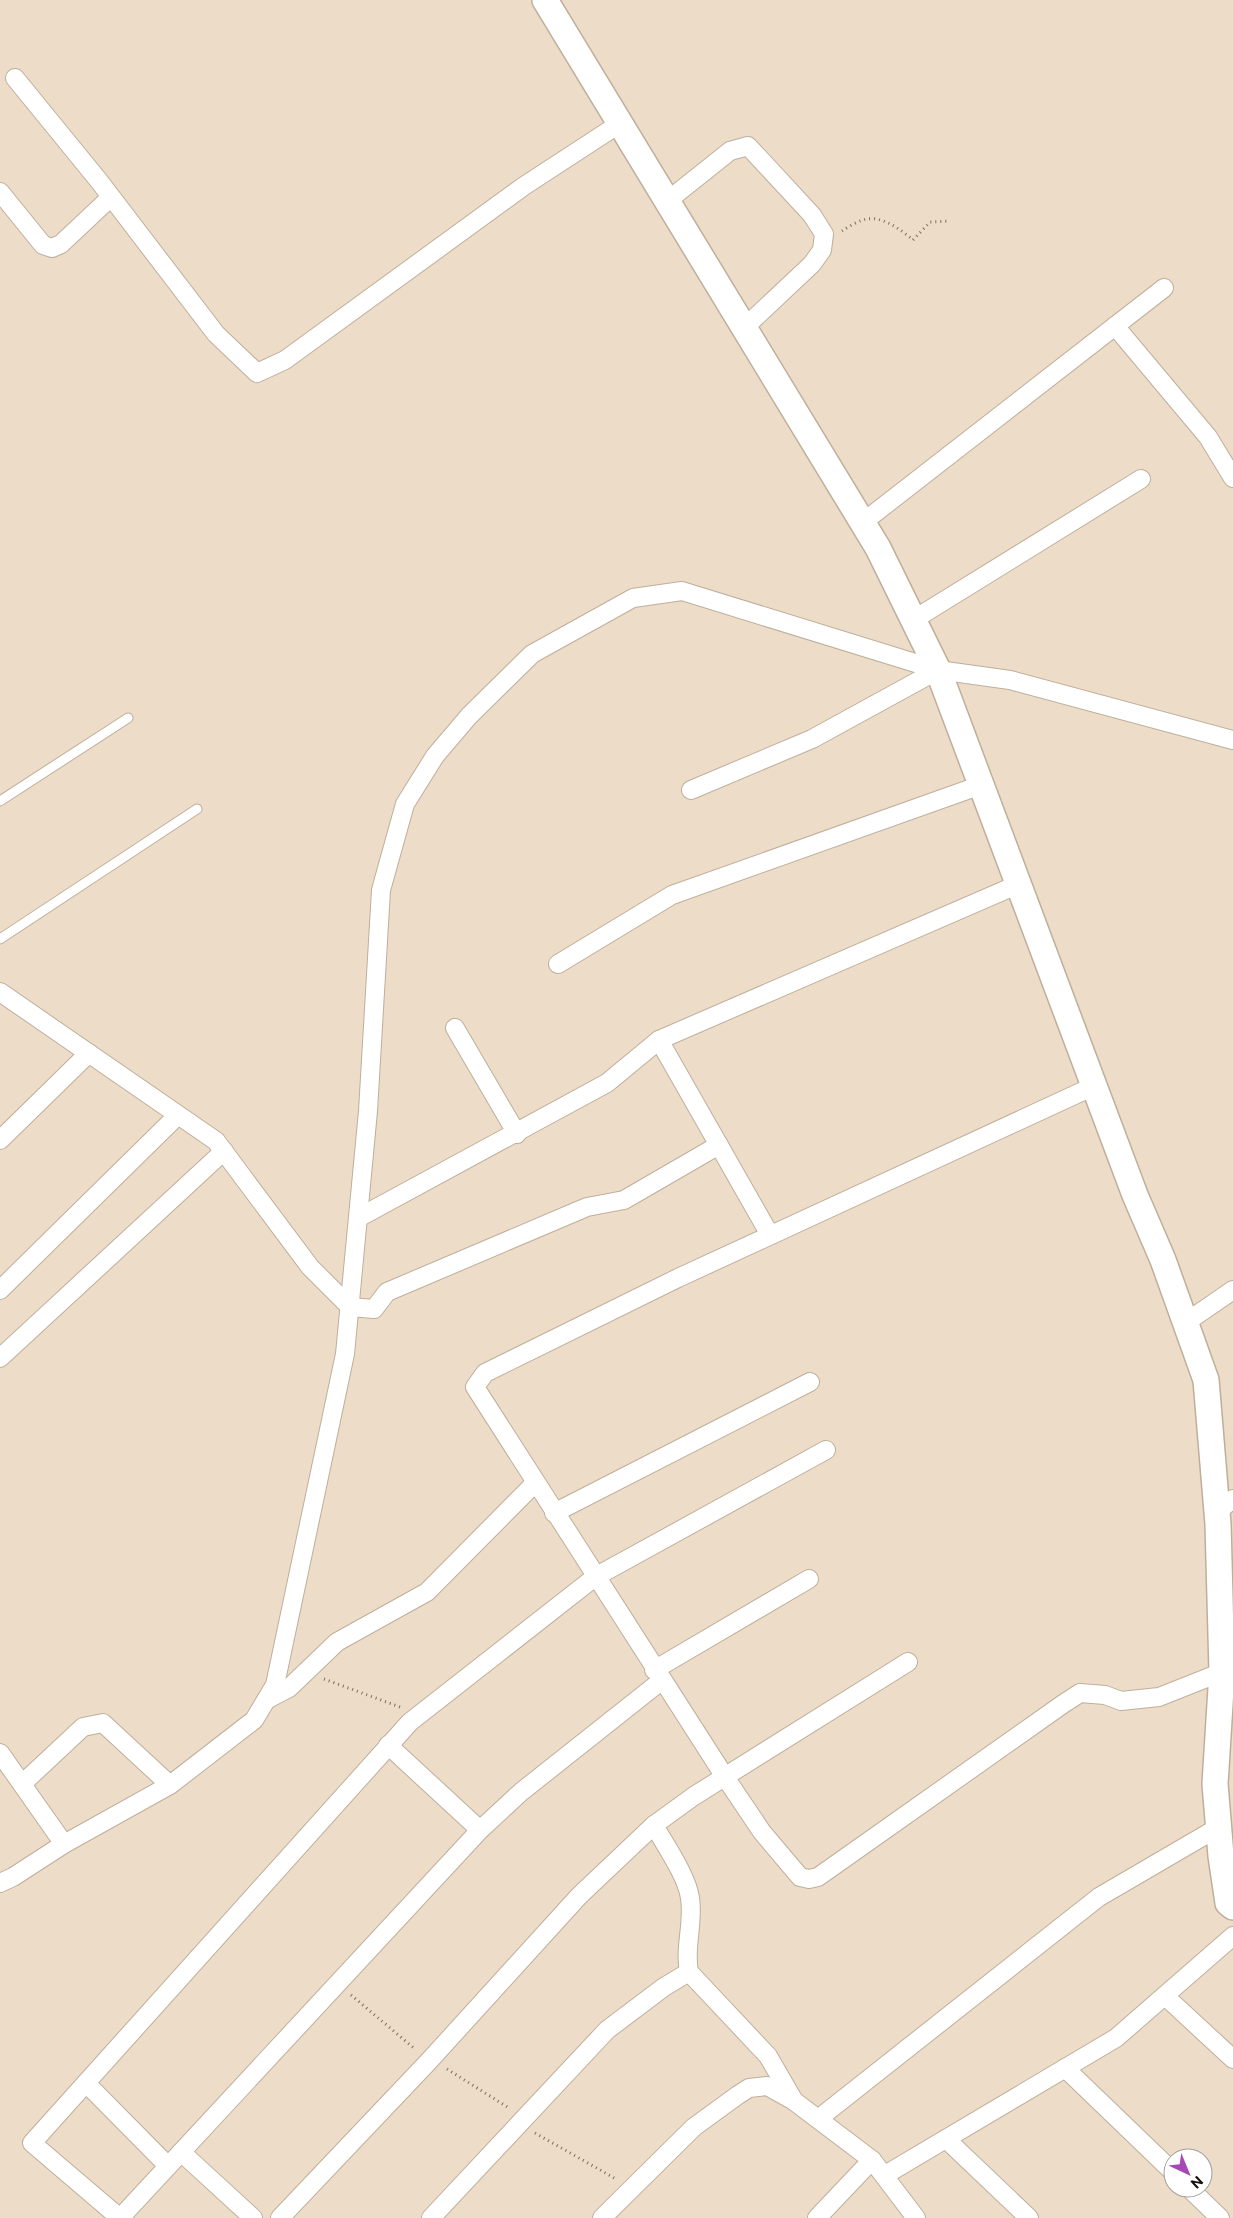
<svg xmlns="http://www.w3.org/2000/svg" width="1233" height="2218" font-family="Commissioner,sans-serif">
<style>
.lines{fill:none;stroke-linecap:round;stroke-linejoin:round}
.lane-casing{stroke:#beaf9b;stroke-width:11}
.street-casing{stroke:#beaf9b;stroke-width:20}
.secondary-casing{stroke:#beaf9b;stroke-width:28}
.path{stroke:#796f62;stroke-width:3;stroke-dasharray:1 4;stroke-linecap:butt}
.lane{stroke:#fff;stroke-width:9}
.street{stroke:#fff;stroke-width:18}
.secondary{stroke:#fff;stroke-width:25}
</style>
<rect width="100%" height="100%" fill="#eddcc8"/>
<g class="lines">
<!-- lane casing -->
<g class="lane-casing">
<g id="lane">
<polyline points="0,801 128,718"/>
<polyline points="0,939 197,809"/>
</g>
</g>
<!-- street casing -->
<g class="street-casing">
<g id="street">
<polyline points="15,78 99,181 216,334 257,373 285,360 524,186 619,124"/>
<polyline points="0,192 43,245 52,248 61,244 111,197"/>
<polyline points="666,202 730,151 748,146 812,215 824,234 822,250 812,264 744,328"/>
<polyline points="1115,326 1208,437 1233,478"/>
<polyline points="862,523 1164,288"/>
<polyline points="913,620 1141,479"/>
<polyline points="691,790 812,739 938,670"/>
<polyline points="558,964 672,895 981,785"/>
<polyline points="0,992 216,1141 310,1267 350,1307 374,1309 387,1292 587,1207 624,1200 719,1145"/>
<polyline points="455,1028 517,1134"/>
<polyline points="659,1040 770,1235"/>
<polyline points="1094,1086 678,1278 485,1373 475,1387 725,1777 762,1832 800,1877 809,1879 818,1877 1063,1704 1080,1693 1105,1695 1121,1701 1159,1697 1222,1672"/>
<polyline points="0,1140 89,1053"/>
<polyline points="358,1218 607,1083 659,1040 1019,884"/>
<polyline points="0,1290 178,1115"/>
<polyline points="1185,1323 1233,1290"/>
<polyline points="0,1358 224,1151"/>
<polyline points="1217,1512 1233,1499"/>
<polyline points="554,1513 810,1382"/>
<polyline points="654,1670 809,1579"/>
<polyline points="661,1681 521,1792 480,1830 120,2218 32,2143 410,1722 595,1577 826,1450"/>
<polyline points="266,1700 289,1688 337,1642 427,1592 535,1483"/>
<polyline points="388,1745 480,1830"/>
<polyline points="0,1753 64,1844"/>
<polyline points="22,1784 83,1727 103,1723 170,1785"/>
<path d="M 654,1825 C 665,1845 687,1876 690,1898 C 694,1923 684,1947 689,1972 L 768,2056 L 794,2101"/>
<polyline points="0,1883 13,1877 64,1844 170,1785 254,1720 275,1685 345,1354 368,1111 381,890 405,804 435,756 469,716 532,654 633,598 682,591 938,670 1010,680 1233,740"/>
<polyline points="1165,1996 1233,2059"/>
<polyline points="1065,2068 1173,2172"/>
<polyline points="86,2083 168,2166"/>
<polyline points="818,2119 1099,1897 1219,1827"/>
<polyline points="946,2139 1029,2218"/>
<polyline points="181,2152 253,2218"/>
<polyline points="885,2175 1116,2038 1233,1936"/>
<polyline points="1189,2188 1220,2218"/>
<polyline points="280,2218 429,2061 579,1896 654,1825 694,1796 908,1662"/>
<polyline points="431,2218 607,2030 664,1987 689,1972"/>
<polyline points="602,2218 694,2127 738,2095 749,2088 767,2086 794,2101 872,2160 916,2218"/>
<polyline points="817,2218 872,2160"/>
</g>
</g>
<!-- secondary casing -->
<g class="secondary-casing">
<polyline id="secondary" points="545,0 878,548 938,670 1135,1195 1163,1260 1206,1380 1218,1524 1222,1672 1215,1784 1221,1856 1228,1903 1233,1907"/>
</g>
<!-- path -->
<g class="path">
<path d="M 842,231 C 848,227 856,222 863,220 C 880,214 900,229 913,240 L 930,222 L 950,221"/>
<polyline points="324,1679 400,1707"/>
<polyline points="351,1995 415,2049"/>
<polyline points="447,2069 509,2108"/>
<polyline points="535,2133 616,2179"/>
</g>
<!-- lane -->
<use href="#lane" class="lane"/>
<!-- street -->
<use href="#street" class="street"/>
<!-- secondary -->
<use href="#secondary" class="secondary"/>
</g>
<!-- north arrow -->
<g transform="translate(1188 2173) rotate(136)"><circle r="24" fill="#ffffff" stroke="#a19f9d"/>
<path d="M0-4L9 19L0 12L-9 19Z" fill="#a54ab5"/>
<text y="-8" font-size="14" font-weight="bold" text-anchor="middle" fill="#151009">N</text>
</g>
</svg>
